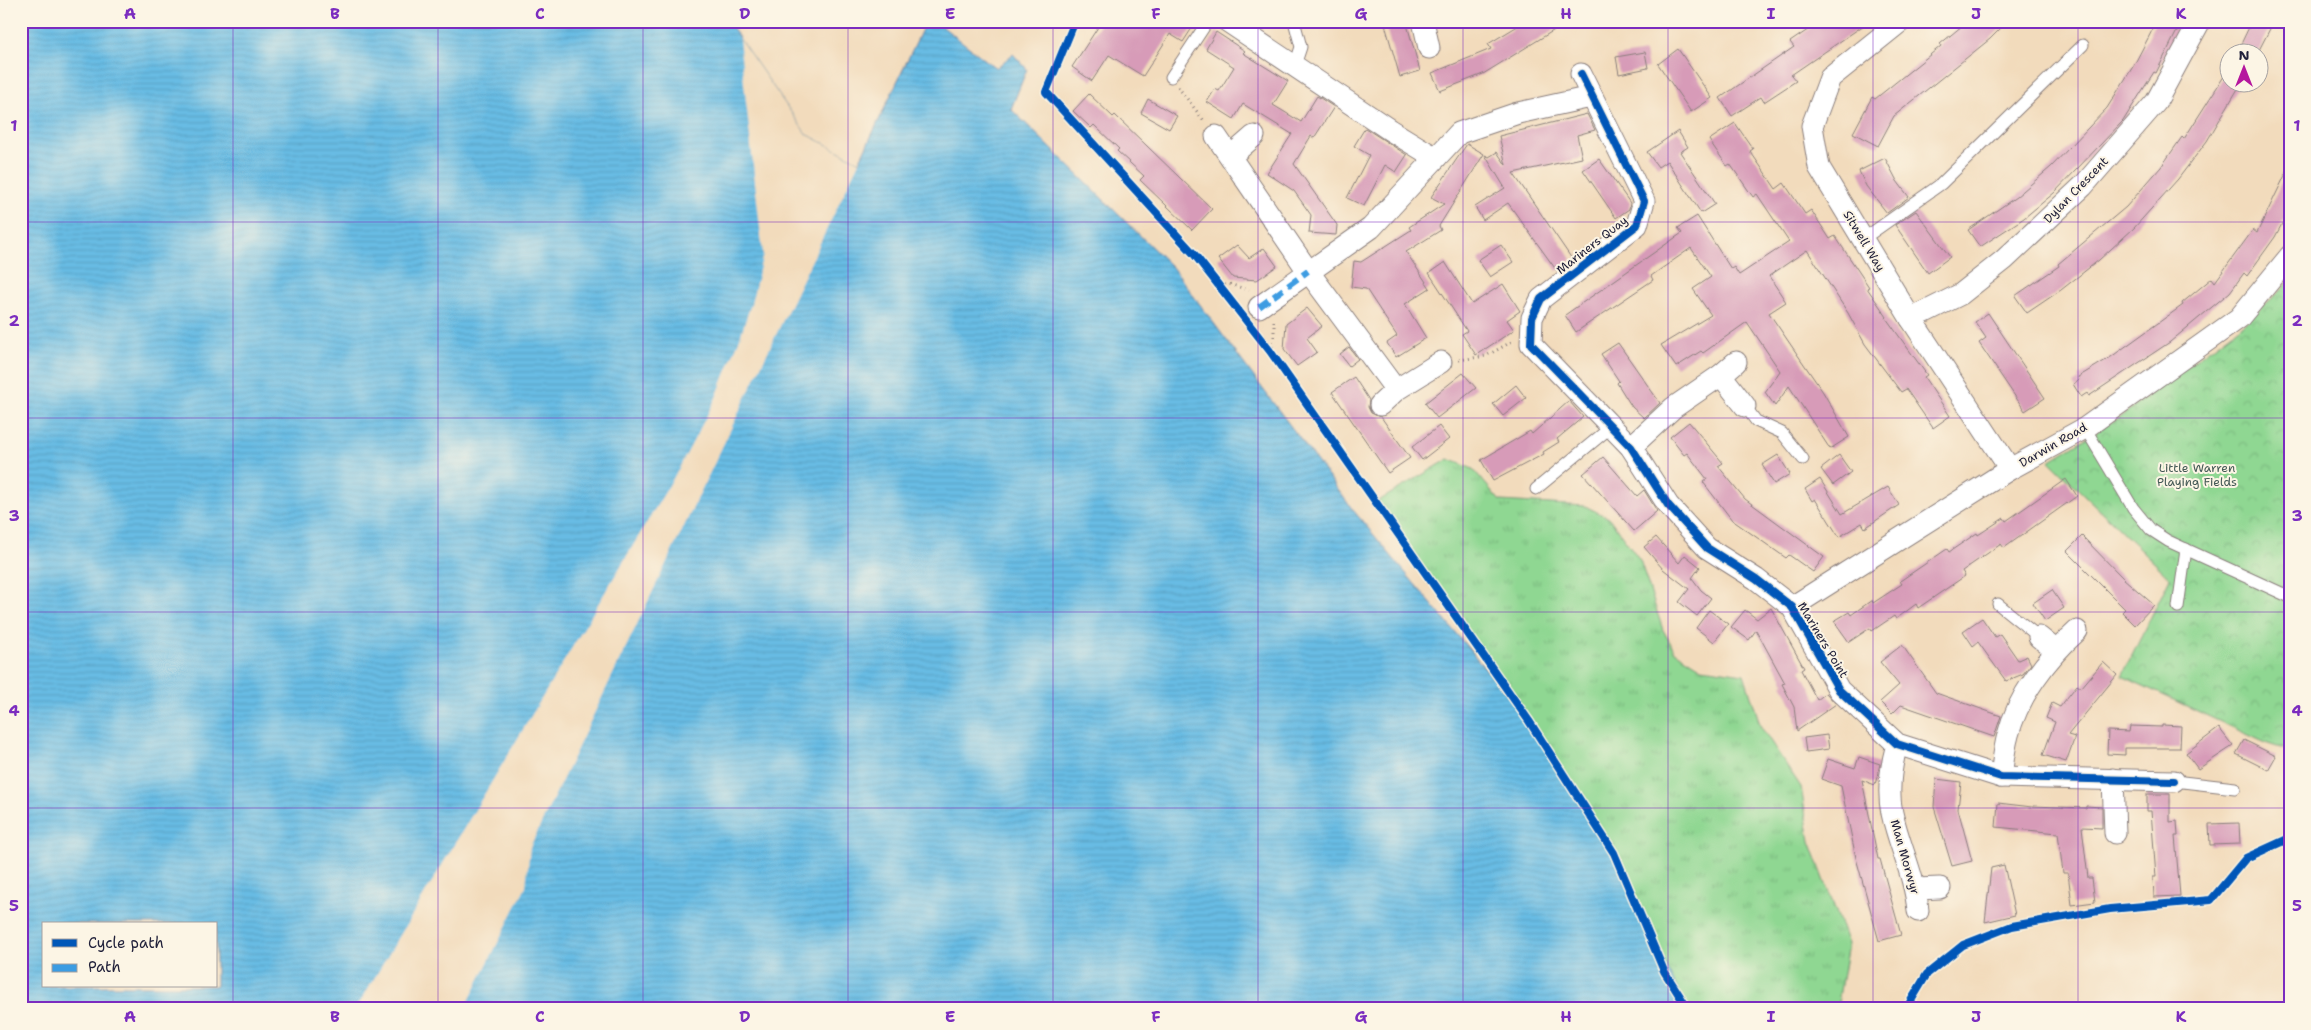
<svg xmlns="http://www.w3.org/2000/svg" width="2311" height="1030" font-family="'Shantell Sans',sans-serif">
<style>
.grass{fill:url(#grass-tufts);stroke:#587c66}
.park{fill:url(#park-crowns);stroke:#587c66}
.water{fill:url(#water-rules);stroke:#456f90;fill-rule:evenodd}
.pier{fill:#f2dbbc}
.building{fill:#d79bb8}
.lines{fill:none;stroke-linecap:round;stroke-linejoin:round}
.lane-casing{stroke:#8a7e7c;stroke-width:13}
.street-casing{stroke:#8a7e7c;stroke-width:23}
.path{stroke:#8a7e7c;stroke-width:3;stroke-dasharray:1 4;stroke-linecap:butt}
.lane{stroke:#fff;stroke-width:11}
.street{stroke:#fff;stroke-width:21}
.quiet{stroke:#3c9ce2;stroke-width:6;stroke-dasharray:12 6;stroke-linecap:butt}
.cycleway-casing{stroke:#fcf5e5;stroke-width:11}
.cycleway{stroke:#0057b8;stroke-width:8}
.grid{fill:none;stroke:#7b2cbf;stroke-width:1;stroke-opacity:0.55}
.labels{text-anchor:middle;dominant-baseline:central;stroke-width:4;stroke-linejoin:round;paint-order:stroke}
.street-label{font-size:12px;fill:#22223b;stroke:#fcf5e5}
.park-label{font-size:12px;fill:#435855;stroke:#fcf5e5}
.neatline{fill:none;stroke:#7b2cbf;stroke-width:2}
.grid-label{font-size:16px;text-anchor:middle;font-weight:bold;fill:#7b2cbf}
</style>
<defs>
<pattern id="grass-tufts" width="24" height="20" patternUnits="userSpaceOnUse" patternTransform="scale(1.25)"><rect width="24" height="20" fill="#8fd792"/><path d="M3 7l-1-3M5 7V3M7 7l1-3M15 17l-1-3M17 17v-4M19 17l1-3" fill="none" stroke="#7bb87f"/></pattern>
<pattern id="park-crowns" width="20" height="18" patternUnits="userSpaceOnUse" patternTransform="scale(1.25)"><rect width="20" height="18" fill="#8fd792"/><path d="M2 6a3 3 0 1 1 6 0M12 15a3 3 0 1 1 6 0" fill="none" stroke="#7bb87f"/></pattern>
<pattern id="water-rules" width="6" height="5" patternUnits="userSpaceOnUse" patternTransform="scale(1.25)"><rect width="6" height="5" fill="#68bce4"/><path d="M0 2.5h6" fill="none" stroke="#5aa1c4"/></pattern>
</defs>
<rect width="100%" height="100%" fill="#fcf5e5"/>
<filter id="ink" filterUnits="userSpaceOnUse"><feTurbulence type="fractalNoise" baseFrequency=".02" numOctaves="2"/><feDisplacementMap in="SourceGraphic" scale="10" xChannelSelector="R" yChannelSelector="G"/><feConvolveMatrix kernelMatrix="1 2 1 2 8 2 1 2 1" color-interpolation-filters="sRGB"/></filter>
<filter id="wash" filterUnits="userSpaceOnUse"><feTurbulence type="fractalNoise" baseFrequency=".0096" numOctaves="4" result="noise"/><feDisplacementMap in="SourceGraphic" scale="20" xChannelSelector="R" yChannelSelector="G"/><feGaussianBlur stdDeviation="1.12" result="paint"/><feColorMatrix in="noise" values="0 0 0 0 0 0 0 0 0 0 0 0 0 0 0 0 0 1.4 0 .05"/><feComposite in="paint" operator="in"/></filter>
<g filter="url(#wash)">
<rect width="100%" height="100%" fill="#f2dbbc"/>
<!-- grass -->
<polygon class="grass" points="1449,459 1473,469 1500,501 1585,506 1609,518 1640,560 1663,630 1675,651 1702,668 1744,674 1761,727 1801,787 1810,841 1848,944 1837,1009 1688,1009 1685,1006 1664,971 1614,853 1529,721 1375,503"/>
<!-- park -->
<polygon class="park" points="2290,278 2290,751 2268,744 2122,676 2170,578 2049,461 2120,417 2239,327 2284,288"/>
<!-- water -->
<path class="water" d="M 21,21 L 729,21 L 739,38 L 806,134 L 859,162 L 926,21 L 935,21 L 996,68 L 1013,54 L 1027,69 L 1011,109 L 1172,267 L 1353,510 L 1529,721 L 1614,853 L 1685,1006 L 1690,1009 L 21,1009 ZM 44,924 L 216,924 L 216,986 L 44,986 Z"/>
<!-- pier -->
<polygon class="pier" points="739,38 806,134 859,162 530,847 526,886 465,1009 356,1009 677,472 715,400 739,340 751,304 763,254"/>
<g id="blocks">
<!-- building -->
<g class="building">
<polygon points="1102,21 1180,21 1192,28 1183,42 1170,34 1143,76 1109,55 1092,81 1072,67"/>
<polygon points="1384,21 1406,21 1420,71 1400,77"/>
<polygon points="1526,21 1569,21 1483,74 1440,91 1432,73 1491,49 1488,44"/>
<polygon points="1821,21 1870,21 1791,75 1796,81 1764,102 1761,97 1732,116 1720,98 1794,47 1790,42"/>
<polygon points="1968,21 2008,21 1990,39 1894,116 1878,146 1853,133 1872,97 1875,99 1941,46 1940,44"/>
<polygon points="2157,21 2182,21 2156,73 2154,72 2123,121 2054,193 2024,218 1980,247 1968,230 2016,197 2051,167 2107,108 2134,65"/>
<polygon points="2252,21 2274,21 2258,52 2241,44"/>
<polygon points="1216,32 1245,51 1243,53 1288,81 1273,105 1301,122 1317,96 1334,107 1314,138 1311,136 1294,164 1337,225 1336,235 1309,233 1311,215 1294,191 1267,173 1292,134 1243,104 1234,119 1207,102 1215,89 1219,91 1234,67 1206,49"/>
<polygon points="1678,49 1712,98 1691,112 1658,64"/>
<polygon points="1645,52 1648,68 1619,74 1616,57"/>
<polygon points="2228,70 2228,82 2242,82 2207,141 2178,179 2134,228 2099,260 2061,290 2027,313 2015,296 2059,266 2058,264 2126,207 2161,167 2182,137 2184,139"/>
<polygon points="1089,94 1113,117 1115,115 1212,209 1192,230 1140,180 1144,176 1117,151 1119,149 1094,125 1091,128 1073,111"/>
<polygon points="1148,99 1177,116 1169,129 1141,113"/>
<polygon points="1587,114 1595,130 1577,135 1582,158 1513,173 1572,259 1557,271 1508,203 1483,220 1475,207 1505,188 1485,155 1489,157 1497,152 1506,165 1499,136"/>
<polygon points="1735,123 1753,149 1750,151 1776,189 1784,183 1805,214 1811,210 1830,239 1835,236 1869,287 1867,288 1887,317 1886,318 1927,375 1924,377 1950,416 1933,428 1906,389 1901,392 1865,344 1848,313 1807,250 1769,276 1786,302 1769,313 1823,392 1849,437 1830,449 1789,386 1775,406 1765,392 1780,371 1747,322 1703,353 1701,351 1676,367 1661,345 1711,315 1693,289 1711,277 1691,248 1651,276 1653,280 1576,332 1565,315 1682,233 1678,228 1697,216 1731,269 1734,267 1739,275 1789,242 1757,194 1753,197 1730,164 1727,166 1709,140"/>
<polygon points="1365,128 1407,155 1396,172 1385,165 1364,206 1347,198 1369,155 1354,146"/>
<polygon points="1678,131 1688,147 1680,152 1715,204 1701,213 1667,161 1658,167 1647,152"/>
<polygon points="1467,144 1484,154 1439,226 1441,230 1406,252 1430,288 1405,304 1426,338 1396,357 1387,343 1397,336 1366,289 1351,287 1354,261 1361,262 1411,230 1409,227 1444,204 1431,197"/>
<polygon points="1885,158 1897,181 1909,197 1887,213 1866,186 1859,171"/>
<polygon points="1599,159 1630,203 1629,209 1616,218 1583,170"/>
<polygon points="2290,165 2290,223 2284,220 2275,237 2247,276 2244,273 2230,292 2170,342 2089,396 2087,393 2081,397 2073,384 2079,380 2078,377 2111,357 2183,305 2182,303 2212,278 2215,282 2253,230 2257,233"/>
<polygon points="1916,211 1950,257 1928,273 1895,225"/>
<polygon points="1237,245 1249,258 1264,248 1277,266 1257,280 1233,278 1218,259"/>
<polygon points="1501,245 1513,262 1490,277 1478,260"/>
<polygon points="1445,262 1472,304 1503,284 1520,311 1507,320 1514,330 1476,355 1462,334 1467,331 1429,273"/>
<polygon points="1307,308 1322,326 1307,338 1317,352 1297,366 1284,349 1286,324"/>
<polygon points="1988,313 2045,398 2025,411 1979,343 1986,338 1975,322"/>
<polygon points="1618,343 1660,403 1644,418 1632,407 1617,383 1619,381 1601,354"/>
<polygon points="1349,347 1358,359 1349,366 1340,354"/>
<polygon points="1463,373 1476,388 1437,418 1425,403"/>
<polygon points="1354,377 1369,400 1368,407 1371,413 1381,417 1410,458 1388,473 1332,392"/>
<polygon points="1516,385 1526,398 1503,416 1493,404"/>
<polygon points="1569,401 1583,417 1557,439 1559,442 1543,452 1544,454 1493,481 1481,460 1530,431 1532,434"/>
<polygon points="1689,422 1723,463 1718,466 1745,499 1824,557 1813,572 1789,555 1786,558 1732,520 1703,482 1707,479 1687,453 1684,455 1670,437"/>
<polygon points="1439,426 1449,439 1422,460 1412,447"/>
<polygon points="1778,455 1790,474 1774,484 1762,465"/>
<polygon points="1839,455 1851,472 1833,485 1821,469"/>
<polygon points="1603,457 1637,496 1644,490 1657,511 1634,531 1583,474"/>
<polygon points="1820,479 1842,514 1888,487 1899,505 1865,528 1862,523 1839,537 1815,499 1812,501 1805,489"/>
<polygon points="2066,479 2077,496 2004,548 2001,544 1962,571 1965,576 1918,608 1916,604 1896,619 1894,616 1872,631 1870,628 1849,642 1834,621 1849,612 1851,615 1872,600 1873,603 1902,584 1900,581 1947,549 1949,552 1977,533 1978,535 2004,518 2006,521"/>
<polygon points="2082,536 2123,578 2154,605 2135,625 2122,612 2125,609 2067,551"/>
<polygon points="1656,537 1679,563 1685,555 1700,567 1692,578 1701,590 1711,598 1697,616 1679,602 1689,589 1663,569 1644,547"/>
<polygon points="2052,590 2064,608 2045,621 2033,603"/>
<polygon points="1771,608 1804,668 1801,670 1817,700 1826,693 1836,704 1797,731 1794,707 1782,684 1785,683 1756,630 1749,640 1731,627 1745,610 1757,619"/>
<polygon points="1709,610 1728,624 1714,642 1696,628"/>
<polygon points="1982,618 1995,637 2000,634 2018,660 2027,656 2031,664 2023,674 2006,681 1978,642 1973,646 1963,631"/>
<polygon points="1902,645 1936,693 2001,716 1994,737 1901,705 1892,714 1880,702 1899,685 1880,662"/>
<polygon points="2103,662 2117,675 2068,735 2075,737 2066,762 2043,755 2055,722 2046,718 2052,703 2060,707 2077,685 2081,688"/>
<polygon points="2162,725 2181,726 2180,748 2125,748 2125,755 2107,754 2108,731 2129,732 2130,726 2162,727"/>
<polygon points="2219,728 2233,746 2198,769 2186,753"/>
<polygon points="1827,735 1829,749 1806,752 1804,738"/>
<polygon points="2244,740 2276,756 2268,770 2236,754"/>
<polygon points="1859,757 1880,764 1875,785 1862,780 1878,859 1880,859 1901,935 1879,941 1856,858 1841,786 1821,779 1828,759 1855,768"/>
<polygon points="1936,779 1961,782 1958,809 1972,861 1952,866 1934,807"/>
<polygon points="2147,794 2170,794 2170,822 2177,821 2178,836 2175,836 2180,896 2154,897 2153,877 2156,877 2151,811 2147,811"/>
<polygon points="1998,803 2032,807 2033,806 2086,808 2086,806 2102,807 2102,828 2082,827 2088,878 2092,878 2095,902 2072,905 2068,873 2063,873 2058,833 1996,827"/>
<polygon points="2239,823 2240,844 2210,845 2209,824"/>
<polygon points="2004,865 2015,915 1985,922 1991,868"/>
</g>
</g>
</g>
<g filter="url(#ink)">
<use href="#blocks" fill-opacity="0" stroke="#8a7e7c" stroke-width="1"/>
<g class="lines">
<!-- lane casing -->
<g class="lane-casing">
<g id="lane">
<polyline points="1294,21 1301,47 1295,65"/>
<polyline points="1171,77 1208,21"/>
<polyline points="1863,239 1941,184 2083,45"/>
<polyline points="1745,406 1756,421 1782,433 1803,459"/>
<polyline points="2085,428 2133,508 2151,530 2168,541 2290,597"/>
<polyline points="1536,489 1611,427"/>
<polyline points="1998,604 2039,637"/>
<polyline points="2178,607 2186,549"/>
<polyline points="2174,781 2235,788"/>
</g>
</g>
<!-- street casing -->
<g class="street-casing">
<g id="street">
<polyline points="1227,21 1390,130 1436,158"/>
<polyline points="1423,21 1429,48"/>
<polyline points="1901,21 1830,78 1812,126 1819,167 1911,319 2010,469"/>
<polyline points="1581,74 1644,201 1637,225 1541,299 1532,318 1531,344 1631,447 1668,505 1707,548 1756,579 1792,607 1839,690 1897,744 2001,777 2174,781"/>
<polyline points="1216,136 1308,271 1396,390"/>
<polyline points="1231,156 1254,136"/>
<polyline points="1259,307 1371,228 1459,133 1518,113 1591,97"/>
<polyline points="1911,319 1961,294 2004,260 2083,186 2156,102 2200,21"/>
<polyline points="1721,375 1745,406"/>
<polyline points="1380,405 1396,390 1441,362"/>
<polyline points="1631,447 1673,408 1721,375 1736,362"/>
<polyline points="1792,607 2010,469 2085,428 2239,318 2290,256"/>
<polyline points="2039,637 2055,650"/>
<path d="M 1897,744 C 1891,766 1887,790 1892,813 C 1899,846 1915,876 1918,911"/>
<path d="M 2001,777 C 2003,763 2004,749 2008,735 C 2018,696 2047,658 2077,631"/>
<polyline points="2113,779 2115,833"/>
<polyline points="1916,889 1940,888"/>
</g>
</g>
<!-- path -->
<g class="path">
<polyline points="1178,87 1205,122"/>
<polyline points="1220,286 1229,284 1249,290"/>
<polyline points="1270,351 1274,343 1274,320"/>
<polyline points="1459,360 1486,356 1513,341"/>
</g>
<!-- lane -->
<use href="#lane" class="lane"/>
<!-- street -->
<use href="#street" class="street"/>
<!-- quiet -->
<polyline class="quiet" points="1259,307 1308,271"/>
<!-- cycleway casing -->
<g class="cycleway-casing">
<g id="cycleway">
<polyline points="1075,21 1046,92 1194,254 1270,351 1529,721 1614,853 1664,971 1688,1009"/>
<polyline points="1581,74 1644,201 1637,225 1541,299 1532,318 1531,344 1631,447 1668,505 1707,548 1756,579 1792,607 1839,690 1897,744 2001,777 2174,781"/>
<polyline points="1906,1009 1927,974 1963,945 2012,926 2110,909 2211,900 2246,858 2290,838"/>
</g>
</g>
<!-- cycleway -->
<use href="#cycleway" class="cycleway"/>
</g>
</g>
<!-- grid -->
<path class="grid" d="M 233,21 L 233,1009M 438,21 L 438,1009M 643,21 L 643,1009M 848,21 L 848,1009M 1053,21 L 1053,1009M 1258,21 L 1258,1009M 1463,21 L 1463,1009M 1668,21 L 1668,1009M 1873,21 L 1873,1009M 2078,21 L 2078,1009M 21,222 L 2290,222M 21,418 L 2290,418M 21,612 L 2290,612M 21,808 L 2290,808"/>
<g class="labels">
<!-- street labels -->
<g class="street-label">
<text transform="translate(2076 190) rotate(-46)">Dylan Crescent</text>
<text transform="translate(1864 241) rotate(59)">Sitwell Way</text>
<text transform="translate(1592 245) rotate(-38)">Mariners Quay</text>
<text transform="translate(2053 445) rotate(-30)">Darwin Road</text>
<text transform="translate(1823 640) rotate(59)">Mariners Point</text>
<text transform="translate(1905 857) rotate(74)">Man Morwyr</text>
</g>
<!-- park labels -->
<g class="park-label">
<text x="2197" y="468">Little Warren<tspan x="2197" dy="14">Playing Fields</tspan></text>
</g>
</g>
<!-- margin -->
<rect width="2311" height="1030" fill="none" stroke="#fcf5e5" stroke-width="55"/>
<!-- legend -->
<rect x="42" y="922" width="175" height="65" fill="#fcf5e5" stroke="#a5a1a1"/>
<rect x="52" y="939" width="25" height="8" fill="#0057b8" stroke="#a5a1a1"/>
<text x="88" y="948" font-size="15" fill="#22223b">Cycle path</text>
<rect x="52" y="964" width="25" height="8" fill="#3c9ce2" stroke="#a5a1a1"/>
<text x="88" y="972" font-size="15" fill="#22223b">Path</text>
<!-- north arrow -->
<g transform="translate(2244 68)"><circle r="24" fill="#fcf5e5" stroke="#a5a1a1"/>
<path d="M0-4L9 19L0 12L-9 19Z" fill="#b5179e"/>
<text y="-8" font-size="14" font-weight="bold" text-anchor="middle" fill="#22223b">N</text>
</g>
<rect x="28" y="28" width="2256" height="974" class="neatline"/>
<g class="grid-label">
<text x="130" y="19">A</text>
<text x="335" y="19">B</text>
<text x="540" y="19">C</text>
<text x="745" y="19">D</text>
<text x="950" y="19">E</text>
<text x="1156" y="19">F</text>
<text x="1361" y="19">G</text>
<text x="1566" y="19">H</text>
<text x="1771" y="19">I</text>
<text x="1976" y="19">J</text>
<text x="2181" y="19">K</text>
<text x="14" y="131">1</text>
<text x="2297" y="131">1</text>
<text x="14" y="326">2</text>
<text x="2297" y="326">2</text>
<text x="14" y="521">3</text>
<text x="2297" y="521">3</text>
<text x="14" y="716">4</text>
<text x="2297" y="716">4</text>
<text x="14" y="911">5</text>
<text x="2297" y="911">5</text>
<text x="130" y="1022">A</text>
<text x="335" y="1022">B</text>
<text x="540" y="1022">C</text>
<text x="745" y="1022">D</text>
<text x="950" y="1022">E</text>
<text x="1156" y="1022">F</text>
<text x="1361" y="1022">G</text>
<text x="1566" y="1022">H</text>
<text x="1771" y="1022">I</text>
<text x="1976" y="1022">J</text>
<text x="2181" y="1022">K</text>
</g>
</svg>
